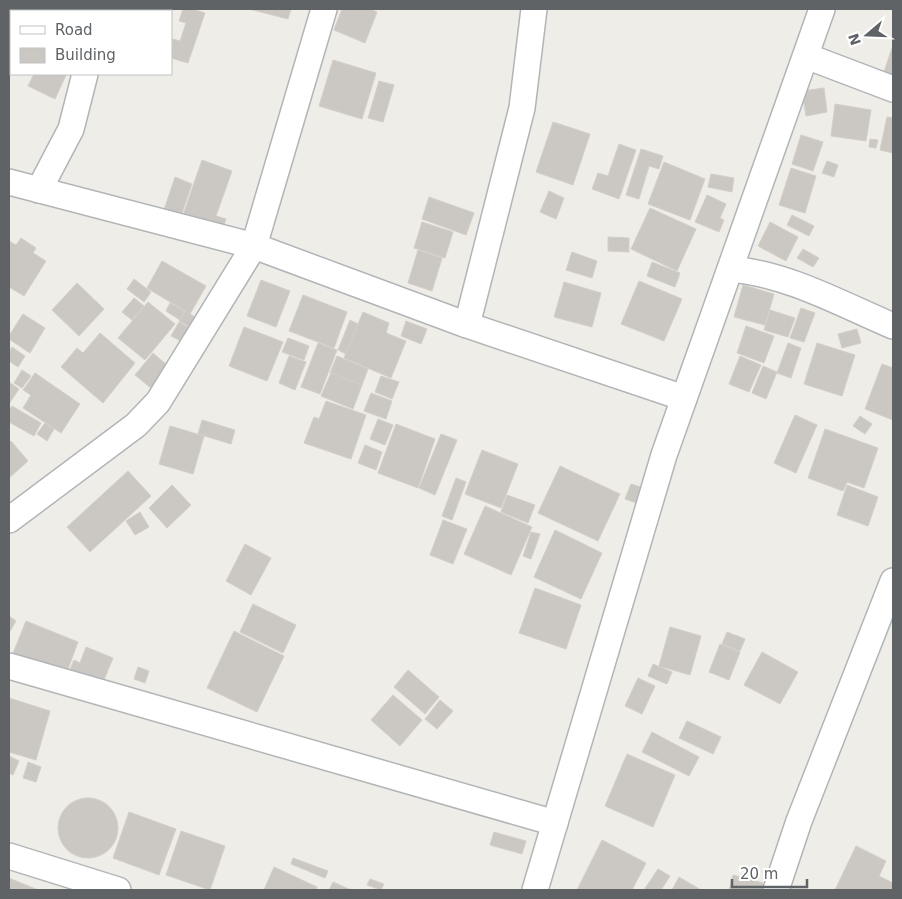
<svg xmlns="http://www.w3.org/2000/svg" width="902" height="899" font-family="'DejaVu Sans',sans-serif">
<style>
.building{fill:#cbc8c4;stroke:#d4cec6}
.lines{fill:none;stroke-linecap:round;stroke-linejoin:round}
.minor-casing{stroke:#b2b5b8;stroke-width:28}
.minor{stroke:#fff;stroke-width:25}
</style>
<rect width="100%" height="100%" fill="#efede7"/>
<!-- building -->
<g class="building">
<polygon points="124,9 171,9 170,11 123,11"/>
<polygon points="183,9 192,9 205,13 188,63 171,58 173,39 180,41 186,23 179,21"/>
<polygon points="249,9 291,9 288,19"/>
<polygon points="342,9 369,9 377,12 365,43 334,30"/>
<polygon points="893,45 893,75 884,72"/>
<polygon points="333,60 376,73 362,119 319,106"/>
<polygon points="34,74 66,75 55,99 28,86"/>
<polygon points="379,81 394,85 383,122 368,118"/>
<polygon points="824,88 827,112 806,116 802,91"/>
<polygon points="835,104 871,110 866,141 831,136"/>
<polygon points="887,117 893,118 893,153 880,150"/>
<polygon points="553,122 590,134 573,185 536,172"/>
<polygon points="801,135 823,142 813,171 792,164"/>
<polygon points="870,139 878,140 876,148 869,147"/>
<polygon points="619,144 636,150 619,199 592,189 598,173 608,176"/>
<polygon points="641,149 663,156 659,169 649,166 639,199 626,195"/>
<polygon points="202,160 232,171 216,216 226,219 220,235 181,221"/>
<polygon points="827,161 838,165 834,177 822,173"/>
<polygon points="664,162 705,179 690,220 648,204"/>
<polygon points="791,168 816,176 805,213 779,205"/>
<polygon points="711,174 734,178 732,192 708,187"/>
<polygon points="175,177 192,184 180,219 163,213"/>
<polygon points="549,191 564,198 556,219 540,212"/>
<polygon points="707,195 726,204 720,218 724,220 719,232 695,222"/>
<polygon points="429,197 474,213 466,235 422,219"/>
<polygon points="650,208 696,229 677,271 631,249"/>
<polygon points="792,215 814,226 809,236 787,225"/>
<polygon points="422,222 453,232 445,258 414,248"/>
<polygon points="770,222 798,237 786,261 758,246"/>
<polygon points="608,237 629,238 629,252 608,251"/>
<polygon points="21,238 36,248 33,253 46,261 24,296 9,287 9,241 16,245"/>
<polygon points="803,249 819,258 813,267 797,258"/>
<polygon points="418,250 442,258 432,291 408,283"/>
<polygon points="572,252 597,261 592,278 566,270"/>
<polygon points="162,261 206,286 190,314 147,288"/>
<polygon points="652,262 680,273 675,287 647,276"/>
<polygon points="134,279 151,292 144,302 127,289"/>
<polygon points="261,280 290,291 276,327 247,316"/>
<polygon points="639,281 682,299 664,341 621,324"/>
<polygon points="564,282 601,293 592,327 554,317"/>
<polygon points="77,283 104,309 79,336 52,310"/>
<polygon points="743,285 774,294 765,325 734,317"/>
<polygon points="303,295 347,312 334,348 289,331"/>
<polygon points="134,298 144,306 132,320 122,312"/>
<polygon points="148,302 175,324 145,360 118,338"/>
<polygon points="170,303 184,311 180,320 166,311"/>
<polygon points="801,308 815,313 804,342 790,338"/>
<polygon points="770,310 795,318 788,337 764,330"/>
<polygon points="185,311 195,317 190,327 179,321"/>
<polygon points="363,312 389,323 386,333 406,341 391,378 344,358"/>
<polygon points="23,314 45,328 30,353 9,339 9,336"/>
<polygon points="350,320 358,324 346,354 338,350"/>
<polygon points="406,321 427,329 421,344 401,336"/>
<polygon points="179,322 191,329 183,342 171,336"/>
<polygon points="746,326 774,336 764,363 737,353"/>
<polygon points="244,327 283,342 267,381 229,366"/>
<polygon points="857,329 861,343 842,348 838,334"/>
<polygon points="100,333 135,363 103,403 61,367 77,348 83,353"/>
<polygon points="288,338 309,346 304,360 282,352"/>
<polygon points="318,343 337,350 320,394 301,387"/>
<polygon points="788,343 801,348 791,378 777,373"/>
<polygon points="817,343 855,355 842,396 804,384"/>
<polygon points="12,347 25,356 18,367 9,361 9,352"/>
<polygon points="153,353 169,367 152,389 135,375"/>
<polygon points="289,356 306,362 295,390 279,383"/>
<polygon points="337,356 368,369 362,385 330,373"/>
<polygon points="740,356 761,365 749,392 729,384"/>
<polygon points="882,364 893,368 893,420 865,409"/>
<polygon points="763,366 777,372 766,399 752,393"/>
<polygon points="22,370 31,376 22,388 14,383"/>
<polygon points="35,373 80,404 61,433 23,408 31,395 23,390"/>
<polygon points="331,373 362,385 353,409 321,396"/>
<polygon points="381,376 399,382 392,399 375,392"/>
<polygon points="9,382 19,389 9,404"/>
<polygon points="371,393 392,401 386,419 364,411"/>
<polygon points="326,401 366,415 351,459 304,443 314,417 319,419"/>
<polygon points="12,406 41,423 34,436 9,422 9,411"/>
<polygon points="795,415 817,425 796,473 774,463"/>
<polygon points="860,416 872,424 865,434 853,426"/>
<polygon points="378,419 393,425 385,445 370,439"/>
<polygon points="202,420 235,430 231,444 198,434"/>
<polygon points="45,423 54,429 47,441 37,434"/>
<polygon points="396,424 435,439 418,488 378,473"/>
<polygon points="170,426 204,436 193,474 159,464"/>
<polygon points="825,429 878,448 864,488 847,482 843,491 808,478"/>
<polygon points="441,434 457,440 435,495 419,488"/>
<polygon points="11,441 28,461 9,478 9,443"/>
<polygon points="365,445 382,452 376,470 358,463"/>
<polygon points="482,450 518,464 501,508 465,494"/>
<polygon points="560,466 620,494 598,541 538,513"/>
<polygon points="128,471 151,496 90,552 67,527"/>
<polygon points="456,478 466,482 452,520 442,516"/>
<polygon points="631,484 647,489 642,505 625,499"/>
<polygon points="172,485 191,505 167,528 149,508"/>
<polygon points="847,485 878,497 868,526 837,515"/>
<polygon points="507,495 535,505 528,523 501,512"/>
<polygon points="485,506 532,527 511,575 464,554"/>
<polygon points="140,512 149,527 135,535 126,521"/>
<polygon points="443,520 467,529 453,564 430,555"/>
<polygon points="555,530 602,553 581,599 534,577"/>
<polygon points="531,532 540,534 531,559 523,556"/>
<polygon points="245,544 271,558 251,595 226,581"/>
<polygon points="535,588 581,605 566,649 519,633"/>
<polygon points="253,604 296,625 283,653 240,632"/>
<polygon points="9,616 16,621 9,633"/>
<polygon points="26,621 78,642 65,677 12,656"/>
<polygon points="670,627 701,636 690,675 659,666"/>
<polygon points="234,631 284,656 257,712 207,688"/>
<polygon points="727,632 745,639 740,651 722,644"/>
<polygon points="720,644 740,652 729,680 709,672"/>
<polygon points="86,647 113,658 101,687 68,674 74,660 80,663"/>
<polygon points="762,652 798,672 780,704 744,685"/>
<polygon points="653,664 672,672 667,684 648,676"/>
<polygon points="138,667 149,671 145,683 134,679"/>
<polygon points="408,670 439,697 425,714 394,687"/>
<polygon points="638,678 655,686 642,714 625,706"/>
<polygon points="393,695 422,720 400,746 371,720"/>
<polygon points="9,698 50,711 36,760 9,752"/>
<polygon points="440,700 453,711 437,729 425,719"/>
<polygon points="687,721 721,737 713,754 679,738"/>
<polygon points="652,732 699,757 689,776 642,752"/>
<polygon points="627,754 675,775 653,827 605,806"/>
<polygon points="9,756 19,761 13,775 9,773"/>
<polygon points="28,762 41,767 36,782 23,778"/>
<circle cx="88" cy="828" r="30"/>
<polygon points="129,812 176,829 159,875 113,858"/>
<polygon points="181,831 225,846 210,890 166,875"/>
<polygon points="494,832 526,841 522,854 490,845"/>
<polygon points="602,840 646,863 632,890 577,890"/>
<polygon points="856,846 886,861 879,876 893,883 893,890 835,890"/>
<polygon points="293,858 328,871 325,878 291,864"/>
<polygon points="274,867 317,887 316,890 264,890"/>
<polygon points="658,869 670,876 661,890 644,890"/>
<polygon points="733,875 763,883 761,890 729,890"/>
<polygon points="679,877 701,890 672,890"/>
<polygon points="9,878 38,890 9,890"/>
<polygon points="370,879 384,884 381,890 367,885"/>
<polygon points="333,882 351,890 329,890"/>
</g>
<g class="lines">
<!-- minor casing -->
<g class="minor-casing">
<g id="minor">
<polyline points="96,11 96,9"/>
<polyline points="806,56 893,89"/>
<polyline points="9,182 254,246 467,325 684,398"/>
<polyline points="39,190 71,129 85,74"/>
<path d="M 731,269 C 788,274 841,304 893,326"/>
<polyline points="467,325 522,108 534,9"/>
<polyline points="9,520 136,425 158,402 254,246 324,9"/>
<polyline points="9,666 555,823"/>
<polyline points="9,856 118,890"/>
<polyline points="535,890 664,455 822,9"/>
<polyline points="776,890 799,821 893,581"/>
</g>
</g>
<!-- minor -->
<use href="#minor" class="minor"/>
</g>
<!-- border -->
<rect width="902" height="899" fill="none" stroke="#5f6366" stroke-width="20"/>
<!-- legend -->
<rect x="10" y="10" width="162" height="65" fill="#ffffff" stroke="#bfc1c2"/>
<rect x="20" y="26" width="25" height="8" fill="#ffffff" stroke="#bfc1c2"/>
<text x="55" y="35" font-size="15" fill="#5f6366">Road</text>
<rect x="20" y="48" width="25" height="15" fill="#cbc8c4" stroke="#bfc1c2"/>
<text x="55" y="60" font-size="15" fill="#5f6366">Building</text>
<!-- north arrow -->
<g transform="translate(867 35) rotate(251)" stroke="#ffffff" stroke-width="4" paint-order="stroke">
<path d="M0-4L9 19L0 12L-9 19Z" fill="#5f6366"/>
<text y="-8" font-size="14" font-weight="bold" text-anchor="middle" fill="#5f6366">N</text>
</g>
<!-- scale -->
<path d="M732 879v8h75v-8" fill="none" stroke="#5f6366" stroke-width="2.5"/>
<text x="740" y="879" font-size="15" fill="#5f6366" stroke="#ffffff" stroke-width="4" paint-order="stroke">20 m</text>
</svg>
